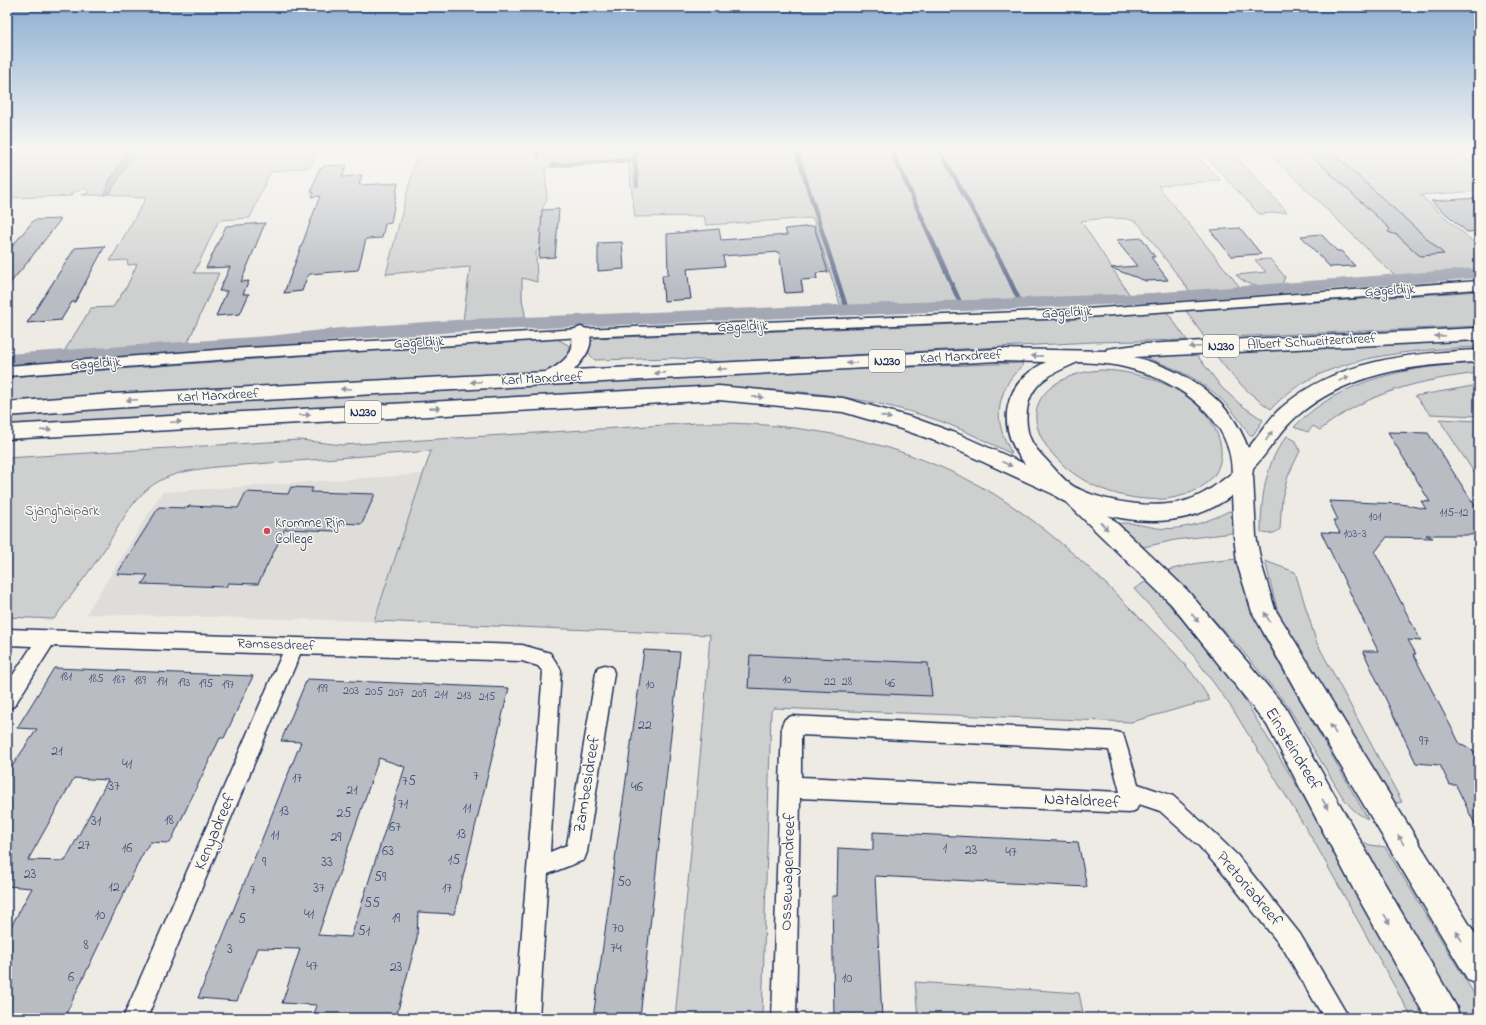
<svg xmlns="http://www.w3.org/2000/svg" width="1486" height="1025" font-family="'Indie Flower',sans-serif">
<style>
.built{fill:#deddda}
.green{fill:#cecfcf;stroke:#747f96}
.water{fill:#a3a8b4;stroke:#6d7892}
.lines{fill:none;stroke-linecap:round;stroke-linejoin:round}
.stream{stroke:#6d7892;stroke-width:4.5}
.canal{fill:#a3a8b4;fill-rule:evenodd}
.building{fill:#b9bcc3;stroke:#1b2f5e;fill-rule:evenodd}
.minor-casing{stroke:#1b2f5e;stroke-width:3}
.primary-casing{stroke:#1b2f5e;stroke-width:3}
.trunk-casing{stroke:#1b2f5e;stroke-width:3}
.minor{fill:#fbf7ec;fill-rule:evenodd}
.primary{fill:#fbf7ec;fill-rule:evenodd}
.trunk{fill:#fbf7ec;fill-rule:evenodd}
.oneway{fill:#8b93a5}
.poi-dot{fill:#d1495b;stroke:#fbf7ec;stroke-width:1.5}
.labels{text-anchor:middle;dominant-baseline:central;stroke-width:3;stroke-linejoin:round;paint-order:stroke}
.number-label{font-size:12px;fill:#425277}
.shield{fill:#fbf7ec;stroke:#5e6b89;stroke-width:1}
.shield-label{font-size:13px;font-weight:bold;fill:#1b2f5e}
.street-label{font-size:14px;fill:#1b2f5e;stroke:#fbf7ec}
.park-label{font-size:14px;fill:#48577a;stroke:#fbf7ec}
.poi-label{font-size:14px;fill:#1b2f5e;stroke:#fbf7ec;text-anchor:start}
.near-number-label{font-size:14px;fill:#425277}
.near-street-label{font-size:17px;fill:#1b2f5e;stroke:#fbf7ec}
</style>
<rect width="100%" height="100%" fill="#eeebe4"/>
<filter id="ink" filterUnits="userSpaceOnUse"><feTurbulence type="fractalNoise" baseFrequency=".025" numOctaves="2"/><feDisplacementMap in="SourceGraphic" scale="8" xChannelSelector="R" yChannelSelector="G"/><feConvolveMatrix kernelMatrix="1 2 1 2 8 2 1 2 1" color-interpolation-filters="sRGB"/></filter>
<g filter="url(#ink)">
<!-- built -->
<polygon class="built" points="424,474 374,621 86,614 162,492"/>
<!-- green -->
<g class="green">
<polygon points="7,147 131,147 110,180 104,195 82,195 89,193 85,188 70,194 72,196 7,198"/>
<polygon points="138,147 320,147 310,167 270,172 250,218 219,220 194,273 219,273 185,349 60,358 91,308 113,307 127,286 137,264 128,265 127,260 110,261 146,198 126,197 109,194"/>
<path d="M 419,147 L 1188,147 L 1220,180 L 1158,186 L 1243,291 L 1192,294 L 1138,223 C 1127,215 1095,219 1081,221 L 1133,300 L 1024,308 L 843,314 L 813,218 L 706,225 L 704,216 L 635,217 L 628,161 L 545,168 L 547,199 L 542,210 L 542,247 L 536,252 L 537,282 L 522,278 L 522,299 L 527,325 L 462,329 L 470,267 L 386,274 Z"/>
<polygon points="1227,147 1287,212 1259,214 1198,148"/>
<polygon points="1263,147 1453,147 1479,167 1479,191 1420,195 1479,247 1479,273 1397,278"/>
<path d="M 1270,259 L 1285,277 L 1282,284 C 1261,286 1253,290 1236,275 L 1266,272 L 1255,260 Z"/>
<polygon points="1443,278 1449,282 1390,286 1382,282"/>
<polygon points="1373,283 1374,285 1373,288 1347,290 1340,285"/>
<polygon points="1306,287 1307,291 1303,293 1192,301 1189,297"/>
<polygon points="1479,291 1479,326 1205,338 1186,311"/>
<path d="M 1167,312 L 1187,340 L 1092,342 L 724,362 L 675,358 L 595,360 C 589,355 587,351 589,343 L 596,338 L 938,325 Z"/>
<path d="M 557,339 L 570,346 C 567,364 559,365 543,372 L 7,401 L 7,377 L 368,351 Z"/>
<path d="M 1479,339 L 1479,347 C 1412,350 1319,355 1271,409 C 1248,394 1231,376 1215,354 Z"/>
<path d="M 1196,354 L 1222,388 L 1241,405 L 1263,420 L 1253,435 L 1249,435 C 1232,405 1208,384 1177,370 C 1167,365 1155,362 1146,357 Z"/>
<path d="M 1022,363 L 1023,366 C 1005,379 995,406 1001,428 C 1003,437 1008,446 1012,454 C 987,442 963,429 937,420 C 864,395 786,388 709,388 L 7,426 L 7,414 L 54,411 L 854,369 Z"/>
<path d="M 1479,363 L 1479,373 C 1419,380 1368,392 1320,430 L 1313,426 L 1308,432 L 1294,427 C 1342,377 1413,366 1479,363 Z"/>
<path d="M 1101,370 C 1144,371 1203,391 1218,436 C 1223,449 1222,463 1215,474 C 1204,490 1183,497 1165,499 C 1123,502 1077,485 1051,452 C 1013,405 1053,373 1101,370 Z"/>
<polygon points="1479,385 1479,416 1430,414 1415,396"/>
<polygon points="1439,419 1479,421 1479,480"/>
<path d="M 697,423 C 801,421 904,441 994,494 C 1044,525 1089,566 1130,608 C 1149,628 1170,646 1187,667 C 1196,677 1203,689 1210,700 L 1131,722 L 774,708 L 771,711 L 762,1018 L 675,1018 L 704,715 L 710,635 L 374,621 L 431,451 L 216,467 C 193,470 170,472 150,487 C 129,503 118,529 104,550 C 88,574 70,596 54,619 L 7,617 L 7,458 L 300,440 L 342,445 Z"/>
<path d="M 1287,436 L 1296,441 L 1300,451 L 1288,476 L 1282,498 L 1280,529 C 1275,534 1267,535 1261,532 C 1261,499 1265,462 1287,436 Z"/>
<path d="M 1229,511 L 1232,512 L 1232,533 L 1175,540 L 1144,547 L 1116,524 C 1128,521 1144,526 1157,528 C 1182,531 1207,522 1229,511 Z"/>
<path d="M 1236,559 L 1247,594 L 1264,637 L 1368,819 C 1356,814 1349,806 1342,796 L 1287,705 L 1240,648 L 1168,570 L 1198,563 Z"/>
<polygon points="1265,561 1295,572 1316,641 1402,802 1390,805 1298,653 1277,609"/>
<polygon points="1148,580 1230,676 1306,801 1427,1018 1412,1018 1316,845 1232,708 1185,644 1134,589"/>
<polygon points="1352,837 1370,845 1385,847 1479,1002 1479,1018 1458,1018"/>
<polygon points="915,982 1079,993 1084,1018 918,1018"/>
</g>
<!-- water -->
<polygon class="water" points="131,147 138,147 109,194 104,195 110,180"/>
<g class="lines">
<!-- stream -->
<g class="stream">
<polyline points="537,147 538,156"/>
<polyline points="634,147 635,160"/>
<polyline points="795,147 847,310"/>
<polyline points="890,147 962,307"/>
<polyline points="938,147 1002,264 1021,304"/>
<polyline points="552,165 635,160 637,185"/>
</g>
<!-- canal -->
<polygon class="canal" points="1479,268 1479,278 1151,303 470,331 340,340 269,348 7,366 7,354 269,336 340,328 470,319 1151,293"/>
</g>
<!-- building -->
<g class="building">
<polygon points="1302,147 1326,147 1444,254 1420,256 1397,235 1388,232 1390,229"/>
<polygon points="347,165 342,177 362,175 359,185 398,183 391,223 385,224 382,238 366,239 358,270 310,274 307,277 302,291 284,293 320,196 312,197 314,192 311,192 319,169 323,168 324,166"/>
<polygon points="1479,198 1479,231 1467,232 1431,201"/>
<polygon points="559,209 555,257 539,258 542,210"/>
<polygon points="61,219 26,264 7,287 7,252 34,220"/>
<polygon points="265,223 241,282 249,281 243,294 249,294 240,314 216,316 227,291 219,291 230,267 206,268 226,226"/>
<polygon points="814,226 828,272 816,273 817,279 801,280 803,292 785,293 779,252 723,256 725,266 687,269 691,299 664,301 662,275 668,275 667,234 719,229 721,240 787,235 785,229"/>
<polygon points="1240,228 1261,254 1231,256 1210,230"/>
<polygon points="1321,234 1337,251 1341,251 1355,266 1330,267 1301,236"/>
<polygon points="1142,238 1155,257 1151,257 1168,280 1146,281 1111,268 1137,266 1116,240"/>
<polygon points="622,242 624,269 598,271 598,243"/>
<polygon points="105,246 75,302 72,302 61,320 27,323 75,248"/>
<polygon points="1388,432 1428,433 1479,512 1479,525 1472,535 1426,535 1433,538 1387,537 1375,552 1421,641 1408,640 1416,654 1413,654 1460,744 1464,745 1475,752 1479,759 1479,833 1456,785 1450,785 1440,765 1416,763 1363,651 1378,651 1321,532 1340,533 1333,520 1338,520 1329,501 1401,504 1426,509 1421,501 1430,502"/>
<polygon points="291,487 313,488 311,492 375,494 362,524 339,523 335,531 285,529 258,584 228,583 226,587 142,584 148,575 117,574 159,507 187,508 189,506 238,508 246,492 288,494"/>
<polygon points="644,650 680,652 640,1018 593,1018"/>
<polygon points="750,655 928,663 932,696 748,688"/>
<path d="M 54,668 L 253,676 L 224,738 L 220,738 L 170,843 L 150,842 L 141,857 L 64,1018 L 7,1018 L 7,934 L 32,888 L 7,886 L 7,774 L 37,729 L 17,728 ZM 74,778 L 108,780 L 65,861 L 28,860 Z"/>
<path d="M 307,679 L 509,688 L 454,914 L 418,912 L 417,938 L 396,1018 L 313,1018 L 317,1005 L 282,1003 L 300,949 L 257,948 L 237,1001 L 198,998 L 301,742 L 281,741 ZM 379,758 L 405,767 L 351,937 L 318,935 Z"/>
<polygon points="873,832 1078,842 1087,887 875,876 882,1018 834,1018 832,896 837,896 838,848 873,850"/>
</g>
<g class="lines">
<!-- minor casing -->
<g class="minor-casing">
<g id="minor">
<polygon points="1479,281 1479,289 1072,318 581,337 230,359 7,376 7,366 230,349 581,329 1072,310"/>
<polygon points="7,629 522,645 550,653 561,670 550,852 567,845 596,673 598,667 605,665 612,667 614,673 587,852 584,860 548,874 539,1018 515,1018 543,672 538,666 522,661 300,654 147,1018 123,1018 282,654 52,646 14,706 7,709 7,684 32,646 7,645"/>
<path d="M 792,716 L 1116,732 L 1123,734 L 1138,784 L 1173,796 L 1213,832 L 1237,855 L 1300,934 L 1349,1018 L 1324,1018 L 1284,950 L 1221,871 L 1199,846 L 1160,811 L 1139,804 L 1136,810 L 1129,813 L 800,798 L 796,1018 L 772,1018 L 782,725 L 785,719 ZM 801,735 L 1109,750 L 1120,792 L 801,777 Z"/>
</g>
</g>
<!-- primary casing -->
<g class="primary-casing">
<g id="primary">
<polygon points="1242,468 1250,470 1253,476 1256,536 1261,563 1275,609 1479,940 1479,985 1468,980 1299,696 1252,612 1237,563 1234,536 1231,476 1234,470"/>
<polygon points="1076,490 1084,492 1187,590 1285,707 1378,872 1456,1006 1460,1018 1426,1018 1356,894 1267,725 1171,604 1068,504 1065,498 1068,492"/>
</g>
</g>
<!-- trunk casing -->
<g class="trunk-casing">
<path id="trunk" d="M 581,327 L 587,329 C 597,344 584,359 574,370 L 999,349 L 1106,351 L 1107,349 L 1143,344 L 1479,328 L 1479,340 L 1134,357 C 1184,370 1230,397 1248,448 C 1260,435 1268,419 1281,408 C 1335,360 1410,353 1479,350 L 1479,362 C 1414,365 1347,372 1296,417 C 1279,432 1268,453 1253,468 C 1253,481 1244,487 1234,494 C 1193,526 1143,526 1095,512 C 1080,508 1065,504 1053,494 L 944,444 L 901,429 L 843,412 L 719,400 L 7,439 L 7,425 L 719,386 L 843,398 L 914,418 L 958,434 L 1025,464 C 995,427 1002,383 1046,362 L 999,361 L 112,408 L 7,416 L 7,402 L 112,394 L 546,372 C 555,368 566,360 571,351 C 574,344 570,336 575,329 ZM 1078,362 C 1094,363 1109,363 1124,367 C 1174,379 1232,415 1232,473 C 1219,483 1204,495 1188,500 C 1159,510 1109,503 1081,490 C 1068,485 1060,475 1051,465 C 1045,458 1038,452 1033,444 C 1024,429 1024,404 1035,389 C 1045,375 1063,369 1078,362 Z"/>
</g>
<!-- minor -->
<use href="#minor" class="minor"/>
<!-- primary -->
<use href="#primary" class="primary"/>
<!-- trunk -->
<use href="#trunk" class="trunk"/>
</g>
<!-- one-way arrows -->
<defs><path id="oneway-solid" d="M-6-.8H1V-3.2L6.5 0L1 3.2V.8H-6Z"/></defs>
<g class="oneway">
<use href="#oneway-solid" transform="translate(1440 336) rotate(177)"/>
<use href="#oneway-solid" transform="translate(1195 347) rotate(177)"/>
<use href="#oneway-solid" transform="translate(1037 356) rotate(-179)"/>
<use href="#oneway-solid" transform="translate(852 363) rotate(177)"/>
<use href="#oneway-solid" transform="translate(722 369) rotate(177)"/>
<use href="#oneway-solid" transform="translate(660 373) rotate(176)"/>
<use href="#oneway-solid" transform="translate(1344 379) rotate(-23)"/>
<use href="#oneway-solid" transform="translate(476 382) rotate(177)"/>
<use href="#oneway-solid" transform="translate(346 389) rotate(177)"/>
<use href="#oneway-solid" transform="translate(758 397) rotate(2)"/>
<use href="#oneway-solid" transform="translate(132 400) rotate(177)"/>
<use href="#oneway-solid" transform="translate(435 408) rotate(-3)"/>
<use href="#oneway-solid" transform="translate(305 415) rotate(-3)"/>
<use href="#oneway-solid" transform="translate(886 417) rotate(15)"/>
<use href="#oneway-solid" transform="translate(176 422) rotate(-3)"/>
<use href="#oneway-solid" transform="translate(46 430) rotate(-4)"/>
<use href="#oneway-solid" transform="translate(1269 436) rotate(-56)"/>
<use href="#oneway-solid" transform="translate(1007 464) rotate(25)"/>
<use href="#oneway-solid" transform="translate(1104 526) rotate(46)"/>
<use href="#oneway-solid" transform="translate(1267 617) rotate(-119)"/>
<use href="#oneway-solid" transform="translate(1195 618) rotate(51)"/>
<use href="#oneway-solid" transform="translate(1333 729) rotate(-121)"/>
<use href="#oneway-solid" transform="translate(1325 804) rotate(61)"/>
<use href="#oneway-solid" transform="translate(1401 840) rotate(-121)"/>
<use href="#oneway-solid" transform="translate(1387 919) rotate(60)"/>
<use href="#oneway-solid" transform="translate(1459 936) rotate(-121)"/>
</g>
</g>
<!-- sky -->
<linearGradient id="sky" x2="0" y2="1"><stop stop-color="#8cafd3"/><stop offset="0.51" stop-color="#f7f6f3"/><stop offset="1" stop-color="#f7f6f3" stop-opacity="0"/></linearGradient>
<rect width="1486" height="290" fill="url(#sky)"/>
<!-- markers -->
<circle class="poi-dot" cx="267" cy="531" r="4"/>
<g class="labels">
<!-- number labels -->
<g class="number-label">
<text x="1454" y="513">115-12</text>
<text x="1375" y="517">101</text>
<text x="1355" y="534">103-3</text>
<text x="66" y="677">181</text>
<text x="96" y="679">185</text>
<text x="119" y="680">187</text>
<text x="787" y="680">10</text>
<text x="140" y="681">189</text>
<text x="162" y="682">191</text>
<text x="830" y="682">22</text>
<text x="847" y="682">28</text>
<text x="184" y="683">193</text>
<text x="206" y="684">195</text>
<text x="890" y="684">46</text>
<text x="228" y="685">197</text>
<text x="650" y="685">10</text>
<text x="322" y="689">199</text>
<text x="351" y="691">203</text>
<text x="374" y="692">205</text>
<text x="396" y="693">207</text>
<text x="419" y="694">209</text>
<text x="441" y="695">211</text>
<text x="464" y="696">213</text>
<text x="487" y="697">215</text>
</g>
<!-- shield labels -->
<g class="shield">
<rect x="1203" y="335" width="36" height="22" rx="3"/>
<rect x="869" y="350" width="36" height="22" rx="3"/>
<rect x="345" y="401" width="36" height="22" rx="3"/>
</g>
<g class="shield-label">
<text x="1221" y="346">N230</text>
<text x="887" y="361">N230</text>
<text x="363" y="412">N230</text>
</g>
<!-- street labels -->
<g class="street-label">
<text transform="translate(1390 291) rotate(-4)">Gageldijk</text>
<text transform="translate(1067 313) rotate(-3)">Gageldijk</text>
<text transform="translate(743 327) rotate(-2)">Gageldijk</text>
<text transform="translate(1312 342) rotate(-3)">Albert Schweitzerdreef</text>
<text transform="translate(419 343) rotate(-3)">Gageldijk</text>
<text transform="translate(961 357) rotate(-3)">Karl Marxdreef</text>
<text transform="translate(96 364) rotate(-4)">Gageldijk</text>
<text transform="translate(542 379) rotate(-3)">Karl Marxdreef</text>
<text transform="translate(218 396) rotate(-3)">Karl Marxdreef</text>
<text transform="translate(276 645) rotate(2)">Ramsesdreef</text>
</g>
<!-- park labels -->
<g class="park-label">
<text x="62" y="511">Sjanghaipark</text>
</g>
<!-- poi labels -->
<g class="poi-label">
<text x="275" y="523">Kromme Rijn<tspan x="275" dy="16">College</tspan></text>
</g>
<!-- near-number labels -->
<g class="near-number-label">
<text x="645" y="725">22</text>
<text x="1424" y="741">97</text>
<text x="57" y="751">21</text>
<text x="127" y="764">41</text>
<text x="476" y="776">7</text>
<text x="297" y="778">17</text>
<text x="409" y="781">75</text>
<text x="114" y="786">37</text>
<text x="637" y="787">46</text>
<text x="352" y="790">21</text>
<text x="403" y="804">71</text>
<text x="467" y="808">11</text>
<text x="284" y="811">13</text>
<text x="344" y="813">25</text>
<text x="169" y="820">18</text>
<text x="96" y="821">31</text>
<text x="395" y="827">67</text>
<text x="461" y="834">13</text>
<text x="275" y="835">11</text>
<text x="336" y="837">29</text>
<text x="84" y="845">27</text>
<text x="127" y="848">16</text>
<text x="945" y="848">1</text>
<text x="971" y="850">23</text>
<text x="388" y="851">63</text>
<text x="1011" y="852">47</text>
<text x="454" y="860">15</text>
<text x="264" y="862">9</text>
<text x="327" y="862">33</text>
<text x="30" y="874">23</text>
<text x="380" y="877">59</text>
<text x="624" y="882">50</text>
<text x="114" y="887">12</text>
<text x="319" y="888">37</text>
<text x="447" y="888">17</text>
<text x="253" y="890">7</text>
<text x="372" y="903">55</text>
<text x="309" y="914">41</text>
<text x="100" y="915">10</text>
<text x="396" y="918">19</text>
<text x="242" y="919">5</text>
<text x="618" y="928">70</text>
<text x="364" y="931">51</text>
<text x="86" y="945">8</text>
<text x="616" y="948">74</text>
<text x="230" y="949">3</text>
<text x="312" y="966">47</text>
<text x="396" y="967">23</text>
<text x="71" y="977">6</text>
<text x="847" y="978">10</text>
</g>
<!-- near-street labels -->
<g class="near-street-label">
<text transform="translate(1293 749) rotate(59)">Einsteindreef</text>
<text transform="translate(587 784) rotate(-81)">Zambesidreef</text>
<text transform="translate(1082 801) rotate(3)">Nataldreef</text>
<text transform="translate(215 832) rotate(-67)">Kenyadreef</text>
<text transform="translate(788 872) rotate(-88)">Ossewagendreef</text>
<text transform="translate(1249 889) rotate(50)">Pretoriadreef</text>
</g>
</g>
<!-- margin -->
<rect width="1486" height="1025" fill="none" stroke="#fbf7ec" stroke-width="24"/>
<rect x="12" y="12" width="1462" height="1001" fill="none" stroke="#1b2f5e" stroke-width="1.5" filter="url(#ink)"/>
</svg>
